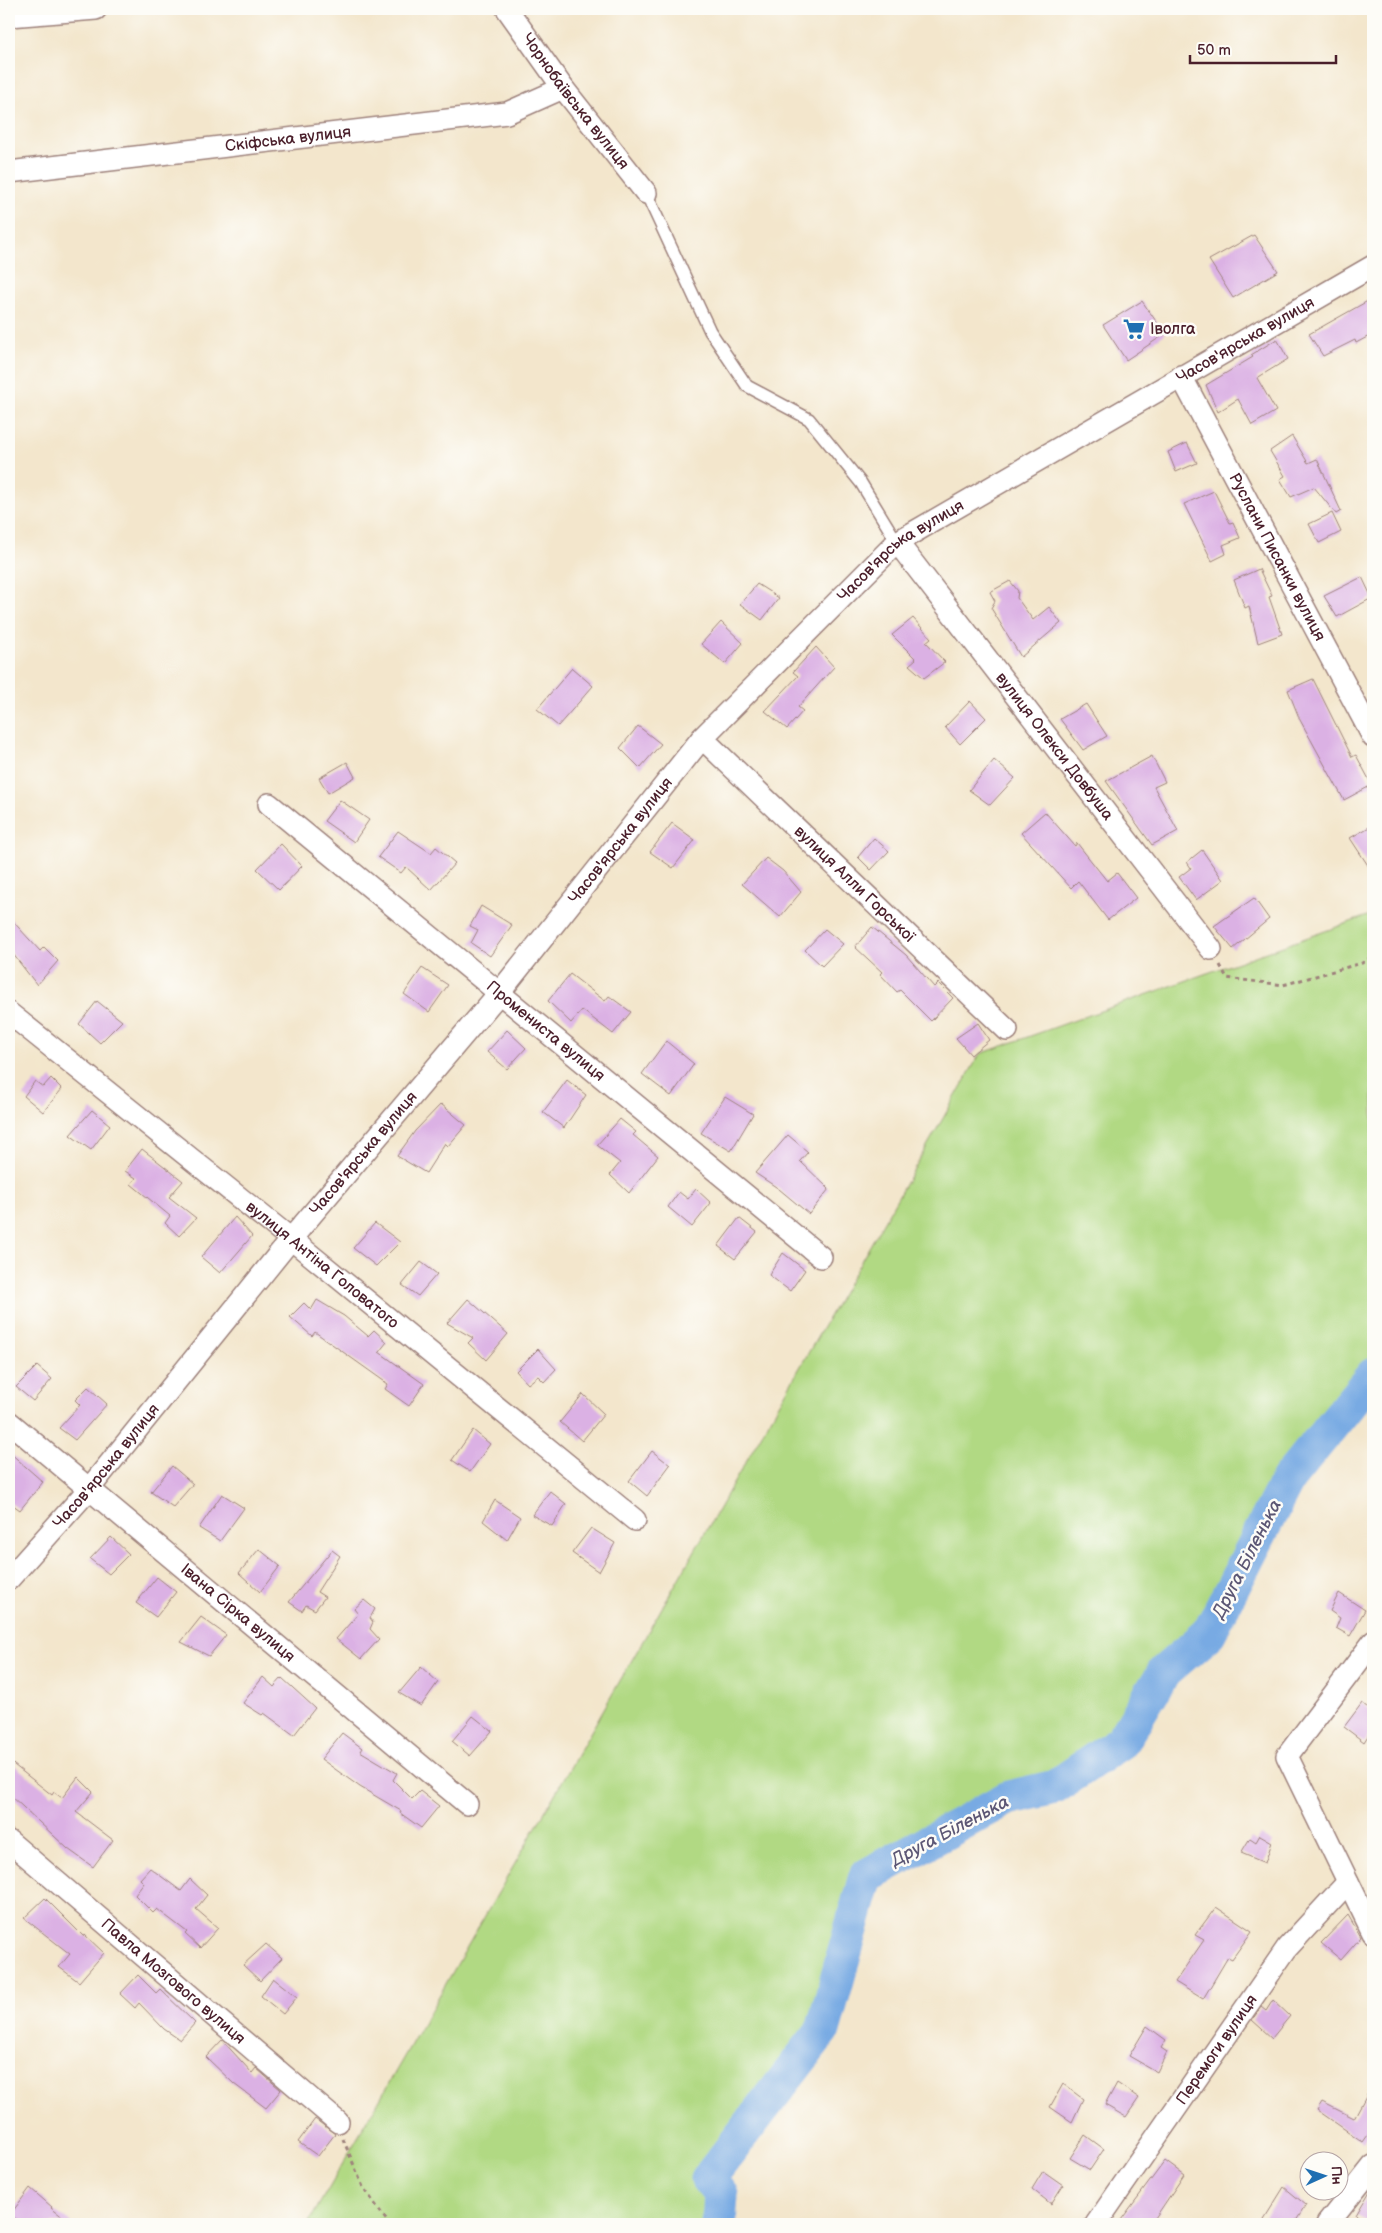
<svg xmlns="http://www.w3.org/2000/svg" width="1382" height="2233" font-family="'Balsamiq Sans',sans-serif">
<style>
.green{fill:#b1d983;stroke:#7e7c57}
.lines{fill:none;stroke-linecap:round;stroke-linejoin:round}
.river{stroke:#78aae3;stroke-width:35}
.building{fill:#dbb1e4}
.lane-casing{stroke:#9e827c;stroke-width:14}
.street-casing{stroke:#9e827c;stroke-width:24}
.path{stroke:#9e827c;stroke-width:3;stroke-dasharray:4 4;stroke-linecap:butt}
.lane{stroke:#fff;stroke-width:11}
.street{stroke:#fff;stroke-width:21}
.labels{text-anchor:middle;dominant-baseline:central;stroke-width:5;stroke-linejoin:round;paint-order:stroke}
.street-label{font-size:16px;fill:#4a1f2b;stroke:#fdfcf7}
.poi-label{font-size:16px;fill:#4a1f2b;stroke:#fdfcf7;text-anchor:start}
.water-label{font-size:18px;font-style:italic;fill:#5c5775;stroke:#fdfcf7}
</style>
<rect width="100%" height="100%" fill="#fdfcf7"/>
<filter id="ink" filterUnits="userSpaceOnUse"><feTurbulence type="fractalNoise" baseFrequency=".02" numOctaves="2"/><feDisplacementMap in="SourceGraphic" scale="10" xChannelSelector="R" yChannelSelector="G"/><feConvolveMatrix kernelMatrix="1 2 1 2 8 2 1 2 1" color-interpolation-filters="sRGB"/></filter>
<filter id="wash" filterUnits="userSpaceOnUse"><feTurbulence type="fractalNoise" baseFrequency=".0096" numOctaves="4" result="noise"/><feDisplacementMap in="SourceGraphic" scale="20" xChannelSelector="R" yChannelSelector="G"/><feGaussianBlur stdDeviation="1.12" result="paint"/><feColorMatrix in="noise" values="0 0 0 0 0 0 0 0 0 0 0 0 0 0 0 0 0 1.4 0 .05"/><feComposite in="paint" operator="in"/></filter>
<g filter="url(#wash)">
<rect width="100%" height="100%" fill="#f3e6cc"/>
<!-- green -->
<polygon class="green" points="1373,914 1373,1375 1288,1479 1209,1633 1164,1672 1122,1741 1055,1787 1008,1798 866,1876 823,2030 708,2179 721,2195 719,2224 308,2224 980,1054"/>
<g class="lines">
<!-- river -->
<polyline class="river" points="719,2224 721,2195 708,2179 823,2030 866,1876 1008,1798 1055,1787 1122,1741 1164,1672 1209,1633 1288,1479 1373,1375"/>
</g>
<g id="blocks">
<!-- building -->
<g class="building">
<polygon points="1254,235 1278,271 1233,298 1209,260"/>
<polygon points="1373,298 1373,334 1356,343 1355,340 1323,356 1309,334"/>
<polygon points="1142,301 1165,334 1126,360 1103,325"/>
<polygon points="1277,339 1288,359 1257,378 1276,411 1252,425 1238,399 1218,412 1206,385 1253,357 1251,355"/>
<polygon points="1292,436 1308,463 1317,459 1341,511 1336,514 1314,487 1291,497 1280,479 1285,476 1270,451"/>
<polygon points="1187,443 1197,463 1176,472 1168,452"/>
<polygon points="1214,491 1230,523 1233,522 1240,538 1223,545 1226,554 1212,561 1184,504"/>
<polygon points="1332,513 1341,532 1319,543 1309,524"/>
<polygon points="1259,569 1272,596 1269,597 1282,634 1258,643 1249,606 1245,608 1234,580"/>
<polygon points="1362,577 1372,598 1337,617 1324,596"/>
<polygon points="1010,581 1018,591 1017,598 1033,620 1049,607 1061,623 1021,657 991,608 995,601 990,592"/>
<polygon points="757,584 779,598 762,620 740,604"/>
<polygon points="913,618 931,638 926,642 945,662 924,678 909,665 916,659 892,635"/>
<polygon points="721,622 743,643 725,664 701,644"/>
<polygon points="816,647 834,667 798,707 803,711 787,729 765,711 798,676 793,672"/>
<polygon points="572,668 593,686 558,726 537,709"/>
<polygon points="1313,679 1352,757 1356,755 1372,785 1344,800 1300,720 1288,690"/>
<polygon points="970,701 986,718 960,744 945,727"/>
<polygon points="1086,704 1107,736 1083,750 1060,719"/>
<polygon points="638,726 661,744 640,768 620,748"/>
<polygon points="1152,756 1165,782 1154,787 1178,831 1152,845 1106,781"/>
<polygon points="994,760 1015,778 990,805 969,790"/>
<polygon points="347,762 355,777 328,793 319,778"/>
<polygon points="340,800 369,820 354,842 324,821"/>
<polygon points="1045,812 1075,846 1077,843 1107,881 1117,873 1136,898 1108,920 1078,881 1071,888 1021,833"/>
<polygon points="672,823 695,840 673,868 650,852"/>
<polygon points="1373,825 1373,873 1350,838"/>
<polygon points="398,831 431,853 436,847 455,863 431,890 406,867 401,873 378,857"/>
<polygon points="874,838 889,851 871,870 858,857"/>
<polygon points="281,844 302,866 279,890 257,869"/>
<polygon points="1202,850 1223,880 1196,900 1179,877 1191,868 1187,862"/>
<polygon points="766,858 783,871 801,892 780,917 742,884"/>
<polygon points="1254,898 1269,919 1233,949 1214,926"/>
<polygon points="481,906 512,925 490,956 471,943 478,930 470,926"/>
<polygon points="9,917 40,951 44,947 58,961 37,985 9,949"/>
<polygon points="872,927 906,955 934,987 938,983 953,998 931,1021 900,990 897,992 880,974 882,972 855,947"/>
<polygon points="825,929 843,944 822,966 805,950"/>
<polygon points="422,968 448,985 429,1012 404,994"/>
<polygon points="570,974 605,1001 609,996 631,1012 613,1034 582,1010 571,1023 548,1001"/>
<polygon points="97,1001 122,1021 100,1043 79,1024"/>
<polygon points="978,1023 989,1040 971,1055 956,1038"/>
<polygon points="507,1030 526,1048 507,1069 487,1052"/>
<polygon points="666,1041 694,1064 671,1096 642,1074"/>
<polygon points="51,1078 62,1089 43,1112 24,1096 35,1081 43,1087"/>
<polygon points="567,1080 586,1095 564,1128 543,1112"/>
<polygon points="725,1097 753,1114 731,1151 701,1133"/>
<polygon points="441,1104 466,1125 448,1146 445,1143 426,1173 397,1156 415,1131"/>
<polygon points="92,1110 110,1125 91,1150 70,1135"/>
<polygon points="620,1119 636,1132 633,1135 658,1156 629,1193 610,1175 620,1163 597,1145"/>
<polygon points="788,1135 808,1152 800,1161 829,1189 809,1214 779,1189 755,1173"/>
<polygon points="142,1149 183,1181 169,1197 196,1218 179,1236 165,1223 170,1216 131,1184 136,1178 125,1171"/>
<polygon points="696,1189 711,1203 692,1227 668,1207 679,1192 688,1199"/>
<polygon points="235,1217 252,1236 220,1273 201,1257"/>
<polygon points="739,1218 757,1232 735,1259 718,1246"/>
<polygon points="375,1223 400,1242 376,1266 353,1248"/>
<polygon points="783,1253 805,1270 790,1291 769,1275"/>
<polygon points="421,1262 437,1274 418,1296 402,1285"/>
<polygon points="468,1299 508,1334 486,1360 468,1343 473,1338 447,1323"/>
<polygon points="317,1300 344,1316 368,1336 374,1330 387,1342 379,1352 424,1384 409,1406 385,1389 388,1384 315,1332 312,1336 290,1317 304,1303 311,1310"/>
<polygon points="538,1349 556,1369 544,1382 538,1376 528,1384 516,1371"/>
<polygon points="37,1366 52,1379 33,1401 16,1387"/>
<polygon points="88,1387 107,1404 75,1440 59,1428 80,1405 75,1400"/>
<polygon points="583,1394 604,1414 582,1441 560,1422"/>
<polygon points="473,1430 490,1444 470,1472 452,1460"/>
<polygon points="652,1451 670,1465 647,1496 629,1481"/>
<polygon points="9,1452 43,1482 20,1510 9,1502"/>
<polygon points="172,1466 193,1484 173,1507 151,1492"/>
<polygon points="550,1491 566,1504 552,1526 532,1515"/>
<polygon points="222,1494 244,1508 220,1541 199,1528"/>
<polygon points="495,1500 520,1517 507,1540 483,1521"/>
<polygon points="591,1528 615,1543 599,1572 572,1553"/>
<polygon points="111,1537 129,1554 109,1574 90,1559"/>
<polygon points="259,1549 280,1566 260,1592 239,1573"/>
<polygon points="332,1550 340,1556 317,1592 325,1597 315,1610 306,1605 302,1611 289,1602"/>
<polygon points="157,1577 176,1592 156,1617 136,1603"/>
<polygon points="1339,1593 1365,1610 1350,1636 1336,1628 1340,1618 1330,1611"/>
<polygon points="364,1600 375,1609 370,1618 373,1622 370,1629 379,1639 361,1659 336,1639 358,1614 354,1609"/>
<polygon points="201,1617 226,1635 209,1656 181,1642"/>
<polygon points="421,1667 438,1682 421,1706 399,1693"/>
<polygon points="263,1677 274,1687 282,1678 315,1708 294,1735 264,1713 262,1715 243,1703"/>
<polygon points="1362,1703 1373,1712 1373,1728 1364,1742 1344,1727"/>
<polygon points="473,1716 492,1731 470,1756 452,1741"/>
<polygon points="342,1733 362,1748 360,1751 397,1773 393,1780 412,1799 420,1791 439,1806 421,1828 400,1813 401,1811 360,1787 321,1759"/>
<polygon points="9,1761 52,1795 54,1792 62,1798 78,1777 93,1792 76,1812 113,1840 93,1867 68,1849 9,1794"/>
<polygon points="1260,1835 1272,1842 1265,1863 1241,1853 1250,1838 1256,1842"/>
<polygon points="150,1868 181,1891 190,1879 207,1895 196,1909 218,1928 200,1948 185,1934 187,1932 157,1909 153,1913 135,1895 144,1883 140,1879"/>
<polygon points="45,1898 84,1937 85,1935 104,1953 79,1982 59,1967 70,1954 24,1918"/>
<polygon points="1216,1907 1252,1931 1232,1959 1228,1957 1203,1999 1175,1982 1204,1940 1195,1935"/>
<polygon points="1348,1915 1361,1937 1341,1960 1321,1943"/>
<polygon points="266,1944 282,1958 260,1981 243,1965"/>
<polygon points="138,1975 156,1993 160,1989 195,2023 180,2040 164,2029 139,2003 135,2008 120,1994"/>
<polygon points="273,1978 297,1997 283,2014 261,1996"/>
<polygon points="1273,2000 1290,2016 1272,2038 1252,2020 1261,2007 1266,2011"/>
<polygon points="1147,2026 1166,2040 1161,2048 1167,2052 1157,2072 1129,2056"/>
<polygon points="222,2040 252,2073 256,2068 281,2090 266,2108 234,2084 206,2057"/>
<polygon points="1117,2083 1139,2098 1126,2117 1105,2105"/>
<polygon points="1373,2083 1373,2128 1363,2142 1317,2110 1322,2102 1354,2118"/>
<polygon points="1063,2084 1083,2099 1072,2122 1050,2107"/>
<polygon points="315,2119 335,2134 318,2156 298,2142"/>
<polygon points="1085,2135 1104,2149 1090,2170 1070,2158"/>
<polygon points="1165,2161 1184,2175 1151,2224 1118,2224"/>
<polygon points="1043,2171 1063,2185 1051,2204 1032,2189"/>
<polygon points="1373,2186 1373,2224 1370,2224 1356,2215"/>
<polygon points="1284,2187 1306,2205 1294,2224 1261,2224"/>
<polygon points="30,2188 52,2207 51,2208 72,2224 24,2224 10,2215"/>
</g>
</g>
</g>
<g filter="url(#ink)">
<use href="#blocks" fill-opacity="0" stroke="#9e827c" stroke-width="1"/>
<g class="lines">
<!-- lane casing -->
<g class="lane-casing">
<polyline id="lane" points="646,193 710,331 747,386 809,419 861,483 897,542"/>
</g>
<!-- street casing -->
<g class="street-casing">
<g id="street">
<path id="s1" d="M 507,9 L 563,88 L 646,193"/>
<polyline points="9,16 96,9"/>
<path id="s2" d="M 9,172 L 507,113 L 563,88"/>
<path id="s3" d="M 1181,376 L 1373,737"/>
<path id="s4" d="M 897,542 L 1211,949"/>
<path id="s5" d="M 702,738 L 1007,1030"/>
<path id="s6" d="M 269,804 L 821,1257"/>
<path id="s7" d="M 9,1013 L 291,1239 L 635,1520"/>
<path id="s8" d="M 9,1422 L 467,1804"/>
<path id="s9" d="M 9,1579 L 89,1489 L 291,1239 L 500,992 L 702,738 L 897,542 L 1373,266"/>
<polyline points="1373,1642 1287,1756 1373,1933"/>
<path id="s10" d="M 9,1841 L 338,2122"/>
<path id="s11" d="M 1096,2224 L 1287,1948 L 1348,1882"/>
<polyline points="1327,2224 1373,2166"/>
</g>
</g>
<!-- path -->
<g class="path">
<polyline points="1220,965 1227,978 1283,985 1362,963 1373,956"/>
<polyline points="343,2139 363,2187 389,2224"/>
</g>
<!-- lane -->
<use href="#lane" class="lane"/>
<!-- street -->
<use href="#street" class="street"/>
</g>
</g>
<!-- icons -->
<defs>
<g id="supermarket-bare" transform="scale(1.725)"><path d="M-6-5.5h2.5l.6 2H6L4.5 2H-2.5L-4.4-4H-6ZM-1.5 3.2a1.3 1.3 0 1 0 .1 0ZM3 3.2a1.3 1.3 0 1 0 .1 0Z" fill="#1f6fb2" stroke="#fdfcf7" stroke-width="2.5" paint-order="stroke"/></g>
</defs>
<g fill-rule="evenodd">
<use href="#supermarket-bare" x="1134" y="329"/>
</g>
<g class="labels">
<!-- street labels -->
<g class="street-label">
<text stroke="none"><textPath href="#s1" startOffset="115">Чорнобаївська вулиця</textPath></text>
<text stroke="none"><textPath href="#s2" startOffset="281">Скіфська вулиця</textPath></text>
<text stroke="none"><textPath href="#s9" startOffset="1769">Часов'ярська вулиця</textPath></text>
<text stroke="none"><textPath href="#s9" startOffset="1364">Часов'ярська вулиця</textPath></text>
<text stroke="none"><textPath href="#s3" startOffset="205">Руслани Писанки вулиця</textPath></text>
<text stroke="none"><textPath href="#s4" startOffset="258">вулиця Олекси Довбуша</textPath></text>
<text stroke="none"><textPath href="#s9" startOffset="959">Часов'ярська вулиця</textPath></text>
<text stroke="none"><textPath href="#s5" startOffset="211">вулиця Алли Горської</textPath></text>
<text stroke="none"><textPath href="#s6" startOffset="358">Промениста вулиця</textPath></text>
<text stroke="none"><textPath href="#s9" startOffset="554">Часов'ярська вулиця</textPath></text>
<text stroke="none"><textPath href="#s7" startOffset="402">вулиця Антіна Головатого</textPath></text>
<text stroke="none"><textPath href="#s9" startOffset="149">Часов'ярська вулиця</textPath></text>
<text stroke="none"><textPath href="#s8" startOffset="298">Івана Сірка вулиця</textPath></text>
<text stroke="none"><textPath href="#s10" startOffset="216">Павла Мозгового вулиця</textPath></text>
<text stroke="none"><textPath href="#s11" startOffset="212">Перемоги вулиця</textPath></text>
</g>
<!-- poi labels -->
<g class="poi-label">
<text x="1150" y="329">Іволга</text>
</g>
<!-- water labels -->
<g class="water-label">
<text transform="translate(1247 1559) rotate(-63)">Друга Біленька</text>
<text transform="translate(950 1831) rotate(-28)">Друга Біленька</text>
</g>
</g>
<!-- margin -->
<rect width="1382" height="2233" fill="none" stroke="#fdfcf7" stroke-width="30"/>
<!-- north arrow -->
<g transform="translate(1324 2176) rotate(87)"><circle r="24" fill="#fdfcf7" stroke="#b5a4a5"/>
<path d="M0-4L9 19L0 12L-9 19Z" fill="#1f6fb2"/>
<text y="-8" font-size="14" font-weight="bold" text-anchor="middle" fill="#4a1f2b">Пн</text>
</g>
<!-- scale -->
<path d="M1190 55v8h146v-8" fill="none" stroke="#4a1f2b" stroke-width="2.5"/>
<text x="1197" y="55" font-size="15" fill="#4a1f2b" stroke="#fdfcf7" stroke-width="4" paint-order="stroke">50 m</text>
</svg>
